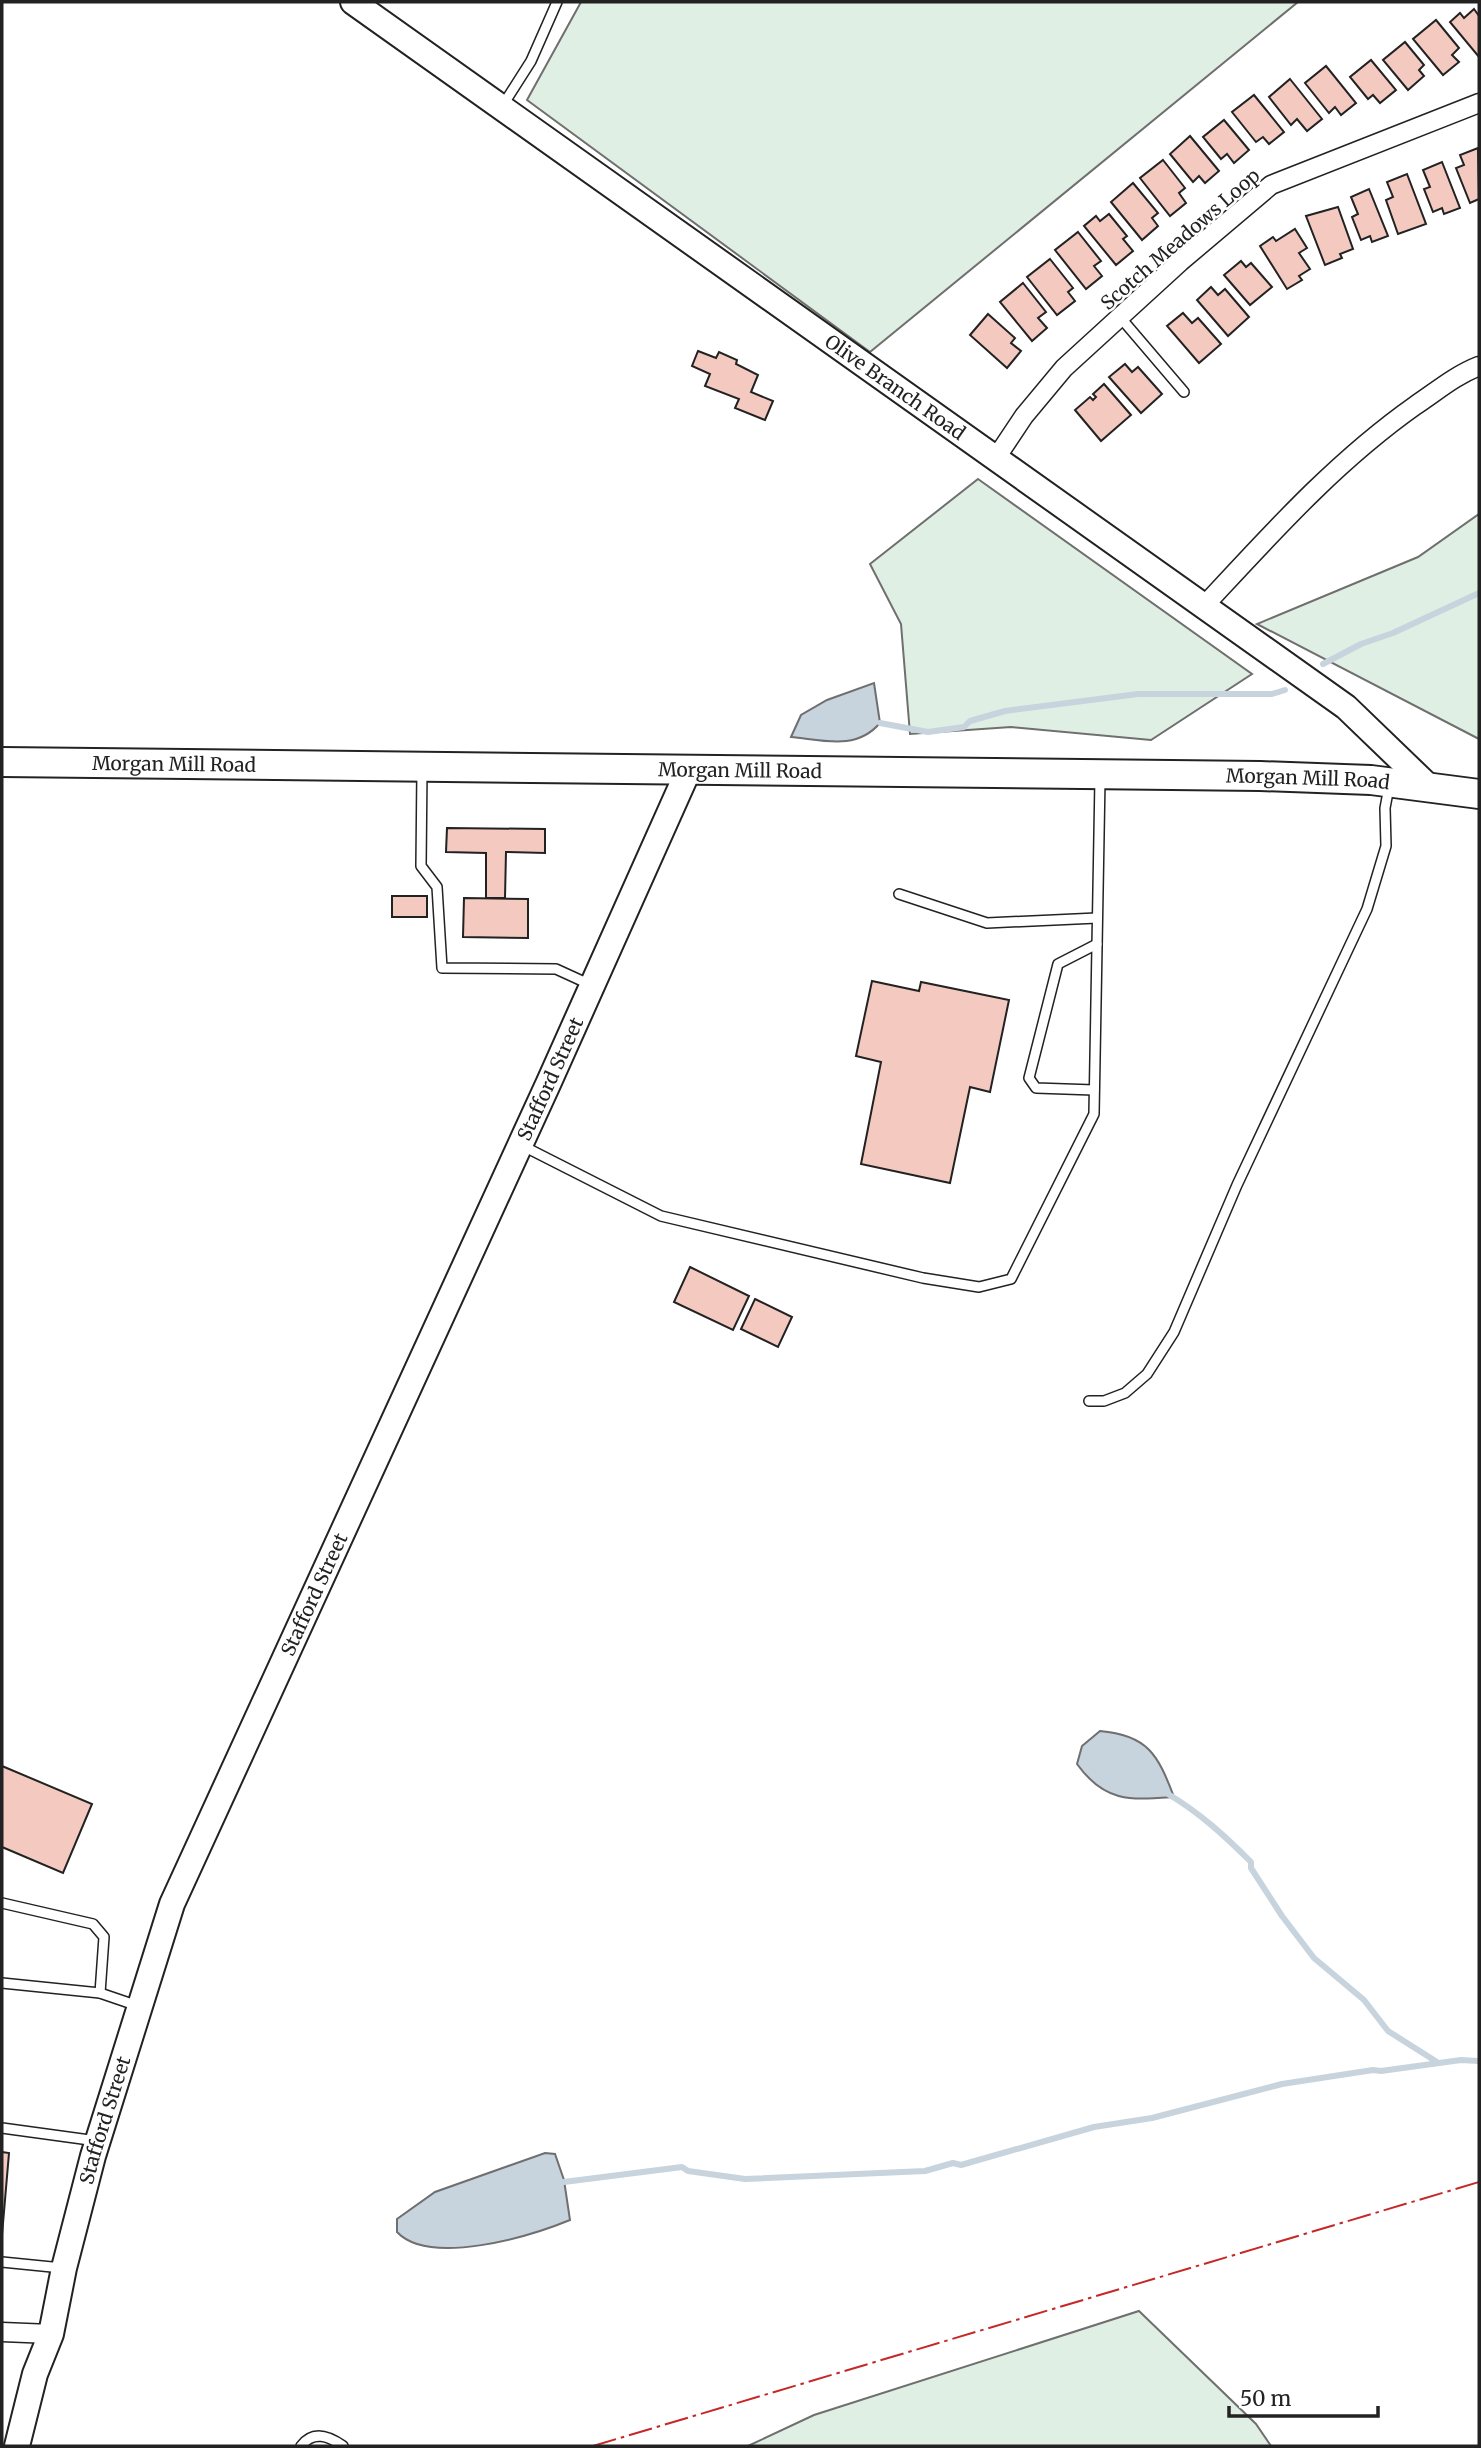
<svg xmlns="http://www.w3.org/2000/svg" width="1481" height="2448" font-family="Merriweather,serif">
<style>
.green{fill:#e0efe3;stroke:#6f6f6f;stroke-width:2}
.water{fill:#c7d3dd;stroke:#6f6f6f;stroke-width:2}
.lines{fill:none;stroke-linecap:round;stroke-linejoin:round}
.stream{stroke:#c7d3dd;stroke-width:6}
.building{fill:#f3c9c0;stroke:#222;stroke-width:2}
.lane-casing{stroke:#222;stroke-width:12}
.street-casing{stroke:#222;stroke-width:21}
.secondary-casing{stroke:#222;stroke-width:28}
.primary-casing{stroke:#222;stroke-width:32}
.lane{stroke:#fff;stroke-width:9}
.street{stroke:#fff;stroke-width:18}
.secondary{stroke:#fff;stroke-width:24}
.primary{stroke:#fff;stroke-width:28}
.power{stroke:#c62828;stroke-width:2;stroke-dasharray:24 5 3.5 5;stroke-linecap:butt}
.labels{text-anchor:middle;dominant-baseline:central;stroke-width:5;stroke-linejoin:round;paint-order:stroke}
.street-label{font-size:19px;fill:#222;stroke:#fff}
</style>
<rect width="100%" height="100%" fill="#fff"/>
<!-- green -->
<g class="green">
<polygon points="581,2 1298,2 870,352 527,100"/>
<polygon points="978,479 1252,674 1151,740 1011,727 910,734 901,624 870,564"/>
<polygon points="1479,514 1479,739 1257,624 1418,557"/>
<polygon points="1139,2311 1256,2424 1271,2446 748,2446 814,2415"/>
</g>
<!-- water -->
<g class="water">
<path d="M 874,683 L 880,723 C 856,751 823,740 791,737 L 801,715 L 827,700 Z"/>
<path d="M 1100,1731 C 1148,1735 1158,1755 1174,1797 C 1131,1800 1105,1803 1077,1764 L 1082,1746 Z"/>
<path d="M 545,2153 L 555,2154 L 564,2180 L 570,2220 C 531,2236 430,2267 397,2232 L 397,2219 L 435,2192 Z"/>
</g>
<g class="lines">
<!-- stream -->
<g class="stream">
<polyline points="1323,664 1361,644 1393,633 1479,593"/>
<polyline points="880,723 928,732 964,727 970,721 1005,711 1138,694 1272,694 1285,690"/>
<path d="M 1168,1794 C 1200,1813 1225,1836 1251,1862 L 1251,1868 L 1282,1916 L 1314,1958 L 1364,2000 L 1388,2031 L 1437,2062"/>
<polyline points="556,2183 682,2167 688,2171 745,2179 925,2171 953,2163 961,2165 1094,2127 1152,2118 1282,2084 1373,2070 1381,2071 1461,2060 1479,2061"/>
</g>
</g>
<!-- building -->
<g class="building">
<polygon points="1474,9 1479,16 1479,57 1450,22 1460,13 1464,18"/>
<polygon points="1436,20 1459,48 1452,55 1459,62 1443,75 1413,39"/>
<polygon points="1405,42 1424,65 1419,70 1424,76 1408,90 1383,60"/>
<polygon points="1371,60 1396,90 1380,103 1373,95 1368,99 1350,77"/>
<polygon points="1326,66 1356,103 1341,115 1335,107 1329,113 1305,83"/>
<polygon points="1290,79 1322,119 1307,131 1297,119 1291,125 1269,97"/>
<polygon points="1254,95 1284,132 1269,144 1263,137 1256,142 1232,112"/>
<polygon points="1224,120 1249,150 1234,163 1227,154 1221,159 1203,137"/>
<polygon points="1190,136 1219,171 1205,183 1199,176 1193,182 1170,154"/>
<polygon points="1478,148 1479,199 1470,203 1456,168 1464,165 1460,155"/>
<polygon points="1163,160 1185,188 1179,193 1186,203 1170,216 1140,178"/>
<polygon points="1442,162 1460,208 1444,214 1442,208 1433,212 1424,189 1430,187 1423,170"/>
<polygon points="1407,174 1426,224 1398,234 1386,200 1393,197 1387,182"/>
<polygon points="1133,183 1158,213 1152,218 1158,226 1142,240 1111,202"/>
<polygon points="1369,189 1388,236 1372,242 1370,236 1361,240 1352,217 1358,214 1351,197"/>
<polygon points="1338,207 1353,249 1340,254 1342,258 1325,265 1306,216"/>
<polygon points="1109,214 1127,236 1123,239 1133,251 1116,265 1084,226 1096,216 1100,221"/>
<polygon points="1295,229 1307,248 1299,253 1310,269 1299,276 1302,280 1287,289 1260,246 1273,237 1276,241"/>
<polygon points="1078,232 1101,261 1094,266 1102,276 1086,289 1055,250"/>
<polygon points="1050,259 1073,288 1068,292 1075,301 1057,315 1027,277"/>
<polygon points="1241,261 1246,267 1251,263 1272,287 1250,305 1224,275"/>
<polygon points="1023,283 1046,312 1038,318 1047,328 1032,341 1000,302"/>
<polygon points="1211,287 1218,295 1225,289 1249,317 1228,336 1197,300"/>
<polygon points="1183,313 1192,323 1198,318 1221,344 1199,363 1167,326"/>
<polygon points="988,314 1015,338 1011,343 1021,351 1007,368 970,335"/>
<polygon points="698,351 716,358 719,352 737,360 736,364 758,375 751,392 773,401 765,420 735,408 739,399 705,386 710,374 692,366"/>
<polygon points="1125,364 1132,372 1138,367 1162,394 1141,413 1109,377"/>
<polygon points="1104,384 1131,415 1101,441 1075,410 1090,397 1093,400 1096,397 1093,394"/>
<polygon points="447,828 545,829 545,853 506,852 505,898 486,898 486,853 446,852"/>
<rect x="392" y="896" width="35" height="21"/>
<polygon points="464,898 528,899 528,938 463,937"/>
<polygon points="872,981 919,991 921,982 1009,1000 990,1092 970,1087 950,1183 861,1164 881,1062 856,1056"/>
<polygon points="690,1267 749,1296 733,1330 674,1302"/>
<polygon points="755,1299 792,1317 778,1347 741,1329"/>
<polygon points="2,1766 92,1804 63,1873 2,1847"/>
<polygon points="2,2152 9,2153 2,2235"/>
</g>
<g class="lines">
<!-- lane casing -->
<g class="lane-casing">
<g id="lane">
<polyline points="503,105 531,61 557,2"/>
<polyline points="1120,317 1184,392"/>
<polyline points="422,769 421,866 437,887 442,968 556,969 591,985"/>
<polyline points="899,894 987,923 1097,918"/>
<polyline points="1094,1090 1036,1088 1029,1078 1058,964 1097,944"/>
<polyline points="521,1145 661,1216 923,1278 979,1287 1011,1279 1094,1114 1100,779"/>
<polyline points="1089,1401 1104,1401 1125,1393 1147,1374 1174,1332 1237,1185 1367,909 1386,846 1385,808 1389,787"/>
<polyline points="2,1903 93,1924 104,1937 100,1993"/>
<polyline points="2,1983 100,1993 138,2006"/>
<polyline points="2,2128 97,2141"/>
<polyline points="2,2262 62,2268"/>
<path d="M 301,2446 C 313,2430 329,2436 343,2446"/>
</g>
</g>
<!-- street casing -->
<g class="street-casing">
<g id="street">
<polyline points="996,458 1024,416 1064,368 1180,262 1271,185 1479,103"/>
<path d="M 1204,606 C 1271,534 1335,462 1416,405 C 1437,391 1456,375 1479,366"/>
<polyline points="2,2332 51,2334"/>
</g>
</g>
<!-- secondary casing -->
<g class="secondary-casing">
<g id="secondary">
<path id="s1" d="M 353,2 L 1346,707 L 1428,786"/>
<path id="s2" d="M 17,2446 L 35,2374 L 51,2334 L 64,2268 L 93,2156 L 172,1904 L 549,1082 L 689,769"/>
</g>
</g>
<!-- primary casing -->
<g class="primary-casing">
<g id="primary">
<path id="s3" d="M 2,762 L 1260,776 L 1371,780 L 1479,794"/>
</g>
</g>
<!-- lane -->
<use href="#lane" class="lane"/>
<!-- street -->
<use href="#street" class="street"/>
<!-- secondary -->
<use href="#secondary" class="secondary"/>
<!-- primary -->
<use href="#primary" class="primary"/>
<!-- power -->
<polyline class="power" points="593,2446 1479,2182"/>
</g>
<g class="labels">
<!-- street labels -->
<g class="street-label">
<text transform="translate(1180 239) rotate(-41)">Scotch Meadows Loop</text>
<text stroke="none"><textPath href="#s1" startOffset="665">Olive Branch Road</textPath></text>
<text stroke="none"><textPath href="#s3" startOffset="172">Morgan Mill Road</textPath></text>
<text stroke="none"><textPath href="#s3" startOffset="738">Morgan Mill Road</textPath></text>
<text stroke="none"><textPath href="#s3" startOffset="1306">Morgan Mill Road</textPath></text>
<text stroke="none"><textPath href="#s2" startOffset="1472">Stafford Street</textPath></text>
<text stroke="none"><textPath href="#s2" startOffset="905">Stafford Street</textPath></text>
<text stroke="none"><textPath href="#s2" startOffset="338">Stafford Street</textPath></text>
</g>
</g>
<!-- border -->
<rect width="1481" height="2448" fill="none" stroke="#222222" stroke-width="7"/>
<!-- scale -->
<path d="M1229 2406v10h149v-10" fill="none" stroke="#222222" stroke-width="3.5"/>
<text x="1240" y="2406" font-size="21" fill="#222222" stroke="#ffffff" stroke-width="5" paint-order="stroke">50 m</text>
</svg>
